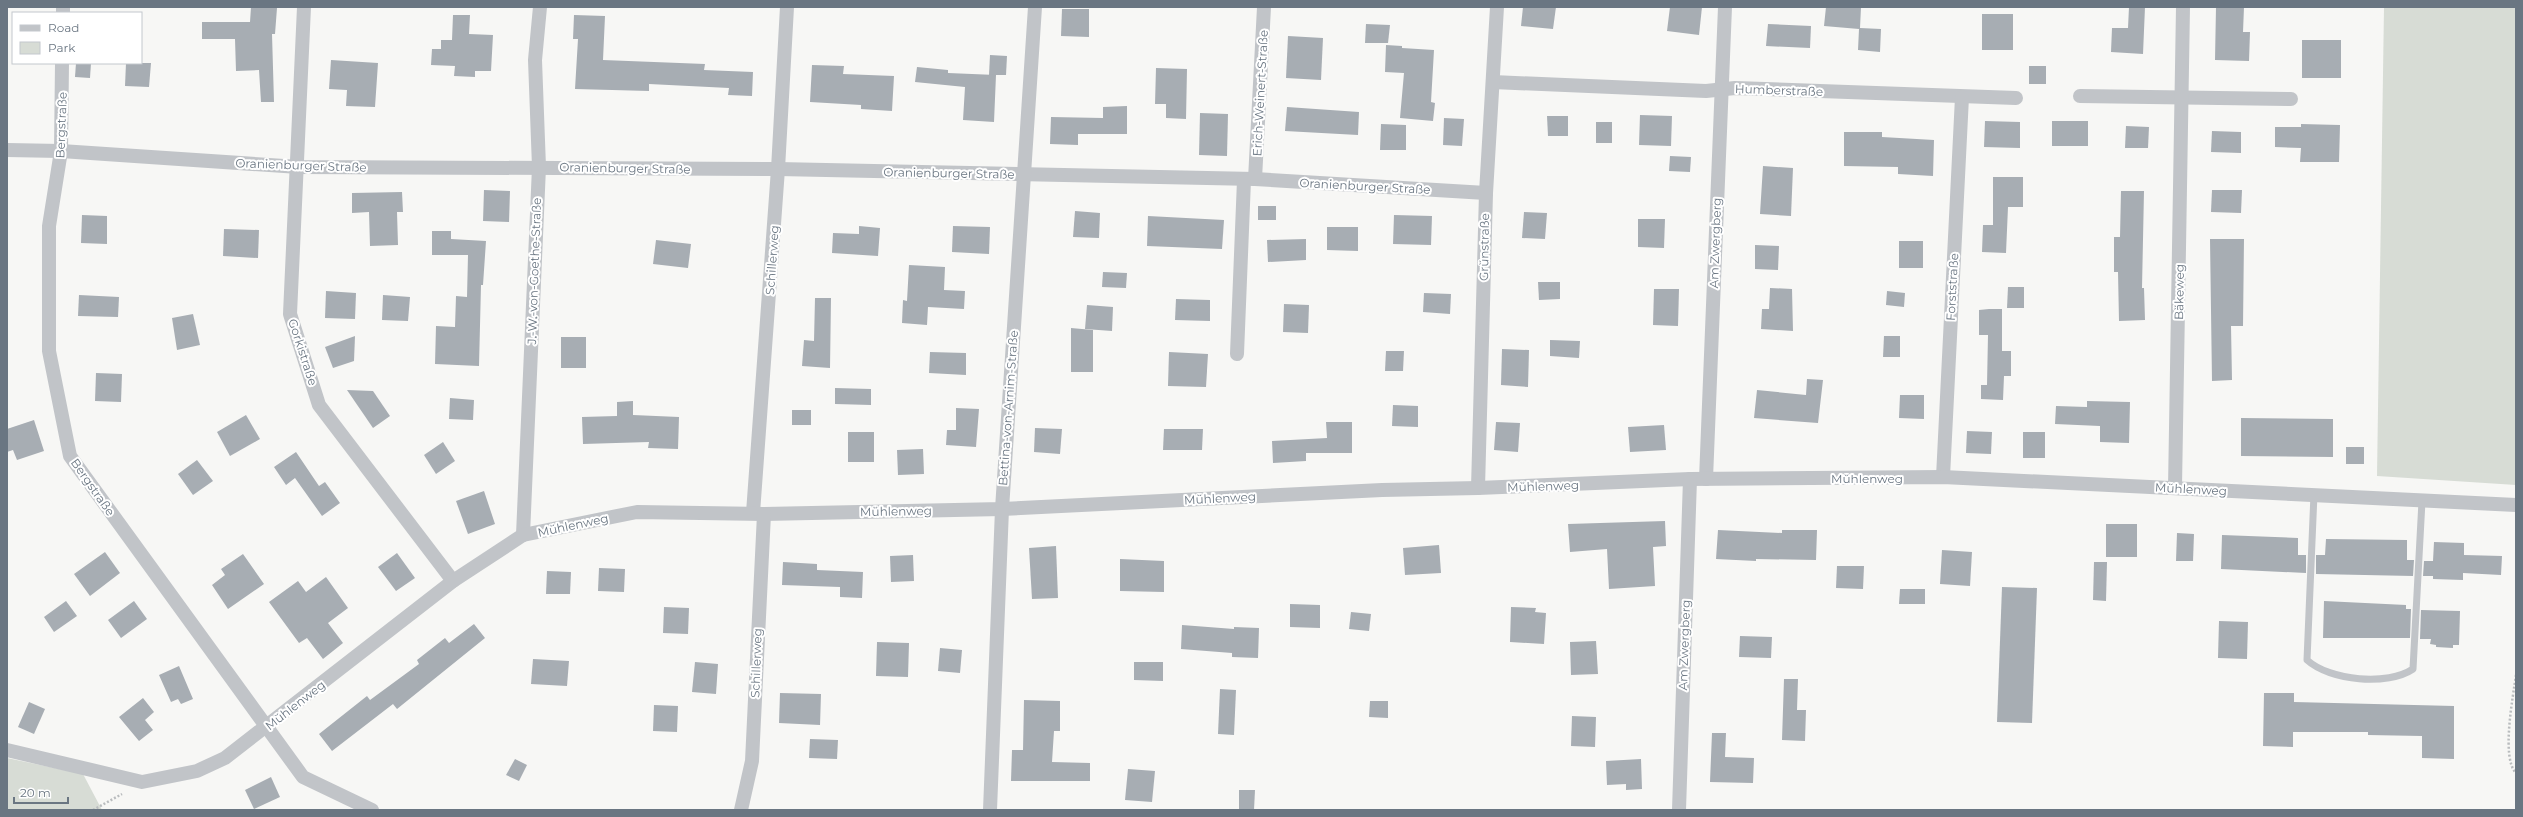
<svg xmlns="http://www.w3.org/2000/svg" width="2523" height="817" font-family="Montserrat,sans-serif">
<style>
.green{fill:#d7dcd5}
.building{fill:#a7adb3}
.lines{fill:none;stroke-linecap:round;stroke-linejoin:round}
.path{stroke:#b9bcbe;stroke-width:2.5;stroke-dasharray:2 2;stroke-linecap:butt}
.lane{stroke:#c1c4c8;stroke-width:7}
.street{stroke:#c1c4c8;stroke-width:14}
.labels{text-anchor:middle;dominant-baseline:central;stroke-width:4;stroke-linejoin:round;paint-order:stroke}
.street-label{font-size:12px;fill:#6a7682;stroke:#fff}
</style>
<rect width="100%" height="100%" fill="#f7f7f5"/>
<!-- green -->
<g class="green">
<polygon points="2384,7 2516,7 2516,485 2377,476"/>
<polygon points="7,758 83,774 102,810 7,810"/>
</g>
<!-- building -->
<g class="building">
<polygon points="251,7 277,8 275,34 272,34 274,102 261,102 259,70 236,71 235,39 202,39 202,22 250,22"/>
<polygon points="1523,7 1556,7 1553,29 1521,26"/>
<polygon points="1670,7 1702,7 1699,35 1667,31"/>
<polygon points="1826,7 1861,7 1860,28 1881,29 1880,52 1858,50 1859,29 1824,26"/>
<polygon points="2129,7 2145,7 2143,54 2111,52 2112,28 2128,28"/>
<polygon points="2216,7 2244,7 2243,32 2250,32 2249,61 2215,60"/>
<polygon points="1062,9 1089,9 1089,37 1061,36"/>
<rect x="1982" y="14" width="31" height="36"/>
<polygon points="453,15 470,15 469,34 493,35 491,71 475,71 475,77 454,76 455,66 431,65 432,49 441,49 441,40 452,40"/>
<polygon points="574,15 605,16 603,60 705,64 704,70 753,72 752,96 728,95 729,88 649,84 649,91 575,89 578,39 573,39"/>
<polygon points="1366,24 1390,25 1388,43 1365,43"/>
<polygon points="1768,24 1811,26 1810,48 1766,46"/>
<polygon points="1288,36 1323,38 1321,80 1286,78"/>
<rect x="2302" y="40" width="39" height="38"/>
<polygon points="1386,45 1402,46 1402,48 1434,50 1431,102 1435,103 1433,121 1400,118 1404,73 1385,72"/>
<polygon points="990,55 1007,56 1006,75 989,75"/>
<polygon points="331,60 378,63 375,107 346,106 347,90 329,89"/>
<polygon points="76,63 91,63 90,78 75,77"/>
<polygon points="126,63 151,63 149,87 125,86"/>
<polygon points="812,65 844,66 843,74 894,76 892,111 861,109 861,105 810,102"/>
<rect x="2029" y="66" width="17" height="18"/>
<polygon points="917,67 948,70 948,73 996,75 994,122 963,120 965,87 915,82"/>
<polygon points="1156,68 1187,69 1186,119 1166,118 1166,104 1155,104"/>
<polygon points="1127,106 1127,134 1078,134 1078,145 1050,144 1051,117 1103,118 1103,107"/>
<polygon points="1287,107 1359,112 1358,135 1285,131"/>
<polygon points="1200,113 1228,114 1227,156 1199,155"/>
<polygon points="1640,115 1672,116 1671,146 1639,145"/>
<polygon points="1547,116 1568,116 1568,136 1548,136"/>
<polygon points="1444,118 1464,119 1462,146 1443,145"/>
<polygon points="1985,121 2020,122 2020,148 1984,147"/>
<rect x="2052" y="121" width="36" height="25"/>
<rect x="1596" y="122" width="16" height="21"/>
<polygon points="1381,124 1406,125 1406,150 1380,150"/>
<polygon points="2301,124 2340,125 2339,162 2300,162 2301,148 2275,147 2275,127 2301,127"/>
<polygon points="2126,126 2149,127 2148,148 2125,148"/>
<polygon points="2212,131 2241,132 2241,153 2211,152"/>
<polygon points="1844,132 1882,132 1882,137 1934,140 1933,176 1898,174 1898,167 1844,166"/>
<polygon points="1670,156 1691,157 1690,172 1669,171"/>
<polygon points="1763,166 1793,168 1791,216 1760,214"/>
<polygon points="1993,177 2023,177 2023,207 2008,207 2006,253 1982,252 1983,225 1993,225"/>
<polygon points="484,190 510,191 509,222 483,221"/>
<polygon points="2212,190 2242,190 2241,213 2211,212"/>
<polygon points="2121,191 2144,191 2142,288 2144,288 2145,320 2119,321 2118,272 2114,272 2114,237 2120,237"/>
<polygon points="402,192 403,212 397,212 398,245 370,246 369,212 352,213 352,193"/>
<rect x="1258" y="206" width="18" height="14"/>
<polygon points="1075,211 1100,213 1099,238 1073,237"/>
<polygon points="1524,212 1547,213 1545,239 1522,238"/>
<polygon points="82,215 107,216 107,244 81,243"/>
<polygon points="1394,215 1432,216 1431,245 1393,244"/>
<polygon points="1148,216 1224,220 1222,249 1147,246"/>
<polygon points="1638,219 1665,219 1664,248 1638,247"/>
<polygon points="859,226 880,228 878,256 832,253 833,233 859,234"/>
<polygon points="953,226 990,227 989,254 952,252"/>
<polygon points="1327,227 1358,227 1358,251 1327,250"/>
<polygon points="224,229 259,230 258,258 223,256"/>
<polygon points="432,231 451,231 451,239 486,241 483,285 481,285 479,366 435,364 436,326 455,327 456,296 467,297 468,255 432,255"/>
<polygon points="1306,239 1306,260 1268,262 1267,240"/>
<polygon points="2210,239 2244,239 2243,326 2231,326 2232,380 2212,381"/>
<polygon points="656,240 691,244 688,268 653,264"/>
<rect x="1899" y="241" width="24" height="27"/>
<polygon points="1755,245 1779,246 1778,270 1755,269"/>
<polygon points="909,265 945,267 944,290 965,291 964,309 928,307 927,325 902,323 903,300 907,301"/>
<polygon points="1103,272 1127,273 1126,288 1102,287"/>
<polygon points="1538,282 1560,282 1560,299 1539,300"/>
<polygon points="2008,287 2024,287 2024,308 2007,308"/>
<polygon points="1770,288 1792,289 1793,331 1761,329 1762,309 1769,309"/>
<polygon points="1654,289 1679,289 1678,326 1653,325"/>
<polygon points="326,291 356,293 355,319 325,318"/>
<polygon points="1887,291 1905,293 1904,307 1886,305"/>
<polygon points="1424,293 1451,294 1450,314 1423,312"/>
<polygon points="79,295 119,297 118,317 78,316"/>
<polygon points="383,295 410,297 408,321 382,320"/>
<polygon points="815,298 831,298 830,368 802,366 804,340 814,341"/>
<polygon points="1176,299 1210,300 1210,321 1175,320"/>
<polygon points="1284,304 1309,305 1308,333 1283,332"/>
<polygon points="1087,305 1113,307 1112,331 1085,329"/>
<polygon points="1989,309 2002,309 2002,351 2011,351 2011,376 2004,376 2003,400 1981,399 1981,385 1987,385 1988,335 1979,335 1979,310"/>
<polygon points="193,314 200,345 177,350 172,318"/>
<polygon points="1071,328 1093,330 1093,372 1071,372"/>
<polygon points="355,336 354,361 333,368 325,347"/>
<polygon points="1884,336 1900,336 1900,357 1883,357"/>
<rect x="561" y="337" width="25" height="31"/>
<polygon points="1550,340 1580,341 1579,358 1550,356"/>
<polygon points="1502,349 1529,350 1528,387 1501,385"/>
<polygon points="1386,351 1404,351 1403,371 1385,371"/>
<polygon points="930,352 966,353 966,375 929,373"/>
<polygon points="1169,352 1208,354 1206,387 1168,386"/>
<polygon points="96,373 122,374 121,402 95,401"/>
<polygon points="1807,379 1823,380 1818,423 1754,418 1757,390 1806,395"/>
<polygon points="835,388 871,389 871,405 835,404"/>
<polygon points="347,390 373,391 390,416 373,428"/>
<polygon points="1900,395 1924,395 1924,419 1899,418"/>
<polygon points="450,398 474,400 473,420 449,419"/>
<polygon points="633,401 633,415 679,417 678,449 648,448 649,442 583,444 582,417 617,416 617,402"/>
<polygon points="2087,401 2130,402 2129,443 2100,442 2100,426 2055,424 2056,406 2087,407"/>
<polygon points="1393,405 1418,406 1418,427 1392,426"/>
<polygon points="956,408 979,409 976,447 946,445 947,430 956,430"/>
<rect x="792" y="410" width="19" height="15"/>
<polygon points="246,415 260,439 230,456 217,432"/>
<polygon points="2241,418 2333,419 2333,457 2241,456"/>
<polygon points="34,420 44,451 17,460 13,450 7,452 7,429"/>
<polygon points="1326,422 1352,422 1352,453 1306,453 1306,461 1273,463 1272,441 1327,438"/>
<polygon points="1496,422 1520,423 1518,452 1494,450"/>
<polygon points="1664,425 1666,450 1630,452 1628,427"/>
<polygon points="1035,428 1062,429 1060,454 1034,452"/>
<polygon points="1164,429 1203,429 1202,450 1163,450"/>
<polygon points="1967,431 1992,432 1991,454 1966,453"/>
<rect x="848" y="432" width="26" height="30"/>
<rect x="2023" y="432" width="22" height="26"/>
<polygon points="443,442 455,461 436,474 424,455"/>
<rect x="2346" y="447" width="18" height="17"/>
<polygon points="923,449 924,474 898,475 897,450"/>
<polygon points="296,452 319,486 325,482 340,503 322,516 295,478 286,485 274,467"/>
<polygon points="197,460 213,481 193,495 178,474"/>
<polygon points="484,491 495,524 468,534 456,501"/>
<polygon points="1665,521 1666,546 1653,547 1655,586 1609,589 1607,549 1570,552 1568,524"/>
<rect x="2106" y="524" width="31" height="33"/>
<polygon points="1718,530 1782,533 1782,530 1817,530 1816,560 1756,559 1756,561 1716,559"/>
<polygon points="2177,533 2194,534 2193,561 2176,561"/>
<polygon points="2222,535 2298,538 2298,555 2306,555 2306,573 2221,569"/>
<polygon points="2326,539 2407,540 2407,560 2414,560 2413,576 2316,574 2316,555 2325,555"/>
<polygon points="2434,542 2464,543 2464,555 2502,556 2501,575 2463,573 2463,580 2433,579 2433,576 2423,576 2424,561 2433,561"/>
<polygon points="1439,545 1441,573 1405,575 1403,548"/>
<polygon points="1056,546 1058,598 1032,599 1029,548"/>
<polygon points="1942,550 1972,552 1970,586 1940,584"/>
<polygon points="105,552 120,573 90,596 74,574"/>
<polygon points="397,553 415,578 396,591 378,567"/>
<polygon points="243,554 264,584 228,609 212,585 225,575 221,569"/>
<polygon points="913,555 914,581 891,582 890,556"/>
<polygon points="1120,559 1164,561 1164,592 1120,591"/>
<polygon points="783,562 817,564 817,570 863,572 862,598 840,597 840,587 782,585"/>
<polygon points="2094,562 2107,562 2106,601 2093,600"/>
<polygon points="1837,566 1864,566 1863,589 1836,588"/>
<polygon points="599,568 625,569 624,592 598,591"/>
<polygon points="547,571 571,572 570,594 546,594"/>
<polygon points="326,577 348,608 328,623 343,643 323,659 307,638 299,643 269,602 298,581 306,592"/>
<polygon points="2002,587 2037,588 2032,723 1997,722"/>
<polygon points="1900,589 1925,589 1925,604 1899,604"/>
<polygon points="66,601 77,616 54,632 44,617"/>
<polygon points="134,601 147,619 121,638 108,620"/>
<polygon points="2324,601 2406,605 2406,609 2411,609 2410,638 2323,638"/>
<polygon points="1290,604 1320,605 1320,628 1290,627"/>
<polygon points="664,607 689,608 688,634 663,633"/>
<polygon points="1511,607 1536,608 1535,612 1546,613 1544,644 1510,642"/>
<polygon points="2421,610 2460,611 2459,645 2453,645 2453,648 2436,647 2436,645 2430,644 2431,639 2420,639"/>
<polygon points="1351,612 1371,614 1369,631 1349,629"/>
<polygon points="2219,621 2248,622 2247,659 2218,658"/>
<polygon points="474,624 485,638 397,709 393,704 332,751 319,734 367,696 370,700 419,664 417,660 445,638 449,643"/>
<polygon points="1182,625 1234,629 1234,627 1259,628 1258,658 1232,657 1232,653 1181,649"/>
<polygon points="1740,636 1772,637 1771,658 1739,657"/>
<polygon points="1596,641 1598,674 1571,675 1570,642"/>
<polygon points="877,642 909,643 908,677 876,676"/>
<polygon points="940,648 962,650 960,673 938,671"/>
<polygon points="533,659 569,661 567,686 531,684"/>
<polygon points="695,662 718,664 716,694 692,692"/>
<polygon points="1134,662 1163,662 1163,681 1134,680"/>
<polygon points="179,666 193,699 181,704 178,699 171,702 159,675"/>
<polygon points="1784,679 1798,679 1797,710 1806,710 1805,741 1782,740"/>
<polygon points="1220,689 1236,690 1234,735 1218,734"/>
<polygon points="780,693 821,694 820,725 779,723"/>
<polygon points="2264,693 2294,693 2294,702 2454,706 2454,759 2422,758 2422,736 2368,735 2368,732 2293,732 2293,747 2263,746"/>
<polygon points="143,698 154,712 145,720 153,730 139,741 119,717"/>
<polygon points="1024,700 1060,701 1060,731 1054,731 1052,762 1090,763 1090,781 1011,781 1012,750 1023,750"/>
<polygon points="1370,701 1388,701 1388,718 1369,717"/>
<polygon points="29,702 45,709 34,734 18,727"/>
<polygon points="654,705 678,706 677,732 653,731"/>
<polygon points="1572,716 1596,717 1595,747 1571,746"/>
<polygon points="1712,733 1726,733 1725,757 1754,758 1753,783 1710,782"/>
<polygon points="810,739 838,740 837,759 809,758"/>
<polygon points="515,759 527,765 519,781 506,775"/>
<polygon points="1641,759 1642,789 1626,790 1626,784 1607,785 1606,761"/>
<polygon points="1128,769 1155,771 1152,802 1125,800"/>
<polygon points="271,777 280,797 254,809 245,790"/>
<polygon points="1239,790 1255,790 1254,810 1239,809"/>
</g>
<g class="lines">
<!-- path -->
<g class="path">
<path d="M 2516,675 C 2513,697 2501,758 2516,773"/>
<polyline points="93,810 122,794"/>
</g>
<!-- lane -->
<path class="lane" d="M 2314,494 L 2307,660 C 2330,681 2388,686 2413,669 L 2422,501"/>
<!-- street -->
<g class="street">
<polyline points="304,7 290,314 319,405 453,581"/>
<polyline points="63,13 63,7"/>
<polyline points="62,63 61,151 49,226 49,351 70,456 303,777 372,810"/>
<polyline points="1493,82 1706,91 1735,88 2016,98"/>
<polyline points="2080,96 2291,99"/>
<polyline points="7,150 61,151 299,167 778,169 1255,179 1486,193"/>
<polyline points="1255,179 1264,7"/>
<polyline points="1237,354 1244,180"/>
<polyline points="1943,477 1962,97"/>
<polyline points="1706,479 1725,7"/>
<polyline points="1478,488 1486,193 1497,7"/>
<polyline points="2175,488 2183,7"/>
<polyline points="753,513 778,169 787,7"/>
<polyline points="523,535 539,167 535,60 540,7"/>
<polyline points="7,750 142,782 197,771 225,758 453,581 523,535 637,512 764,514 1002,509 1382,490 1478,488 1690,479 1943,477 2516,505"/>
<polyline points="741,810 752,761 764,514"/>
<polyline points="990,810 1002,509 1035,7"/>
<polyline points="1679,810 1690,479"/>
</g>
</g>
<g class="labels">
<!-- street labels -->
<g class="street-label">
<text transform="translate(1779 90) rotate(2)">Humberstraße</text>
<text transform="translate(1260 93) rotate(-87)">Erich-Weinert-Straße</text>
<text transform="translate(61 125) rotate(-88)">Bergstraße</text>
<text transform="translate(301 165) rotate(2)">Oranienburger Straße</text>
<text transform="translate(625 168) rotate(1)">Oranienburger Straße</text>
<text transform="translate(949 173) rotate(1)">Oranienburger Straße</text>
<text transform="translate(1365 186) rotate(3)">Oranienburger Straße</text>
<text transform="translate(1715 243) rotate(-88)">Am Zwergberg</text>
<text transform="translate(1484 247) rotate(-89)">Grünstraße</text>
<text transform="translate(772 260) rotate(-86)">Schillerweg</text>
<text transform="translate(534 271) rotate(-88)">J.-W.-von-Goethe-Straße</text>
<text transform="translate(1952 287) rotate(-87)">Forststraße</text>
<text transform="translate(2179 292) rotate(-89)">Bäkeweg</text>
<text transform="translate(303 352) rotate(72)">Gorkistraße</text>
<text transform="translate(1008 408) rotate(-86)">Bettina-von-Arnim-Straße</text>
<text x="1867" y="478">Mühlenweg</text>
<text transform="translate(1543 486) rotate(-2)">Mühlenweg</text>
<text transform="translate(93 487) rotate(55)">Bergstraße</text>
<text transform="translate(2191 489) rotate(3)">Mühlenweg</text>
<text transform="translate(1220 498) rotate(-3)">Mühlenweg</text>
<text transform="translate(896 511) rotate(-1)">Mühlenweg</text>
<text transform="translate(573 525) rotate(-12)">Mühlenweg</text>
<text transform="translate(1684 645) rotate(-88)">Am Zwergberg</text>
<text transform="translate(756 663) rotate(-88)">Schillerweg</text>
<text transform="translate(295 705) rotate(-38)">Mühlenweg</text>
</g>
</g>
<!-- border -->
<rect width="2523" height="817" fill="none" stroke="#6a7682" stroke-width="16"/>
<!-- legend -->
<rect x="12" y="12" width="130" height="52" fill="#ffffff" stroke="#c3c8cd"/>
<rect x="20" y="25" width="20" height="6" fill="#c1c4c8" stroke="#c3c8cd"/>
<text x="48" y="32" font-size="12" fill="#6a7682">Road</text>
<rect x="20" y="42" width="20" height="12" fill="#d7dcd5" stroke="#c3c8cd"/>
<text x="48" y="52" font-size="12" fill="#6a7682">Park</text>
<!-- scale -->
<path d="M14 797v6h54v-6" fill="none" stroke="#6a7682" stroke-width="2"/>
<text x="20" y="797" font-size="12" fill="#6a7682" stroke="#ffffff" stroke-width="3" paint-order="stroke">20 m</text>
</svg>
